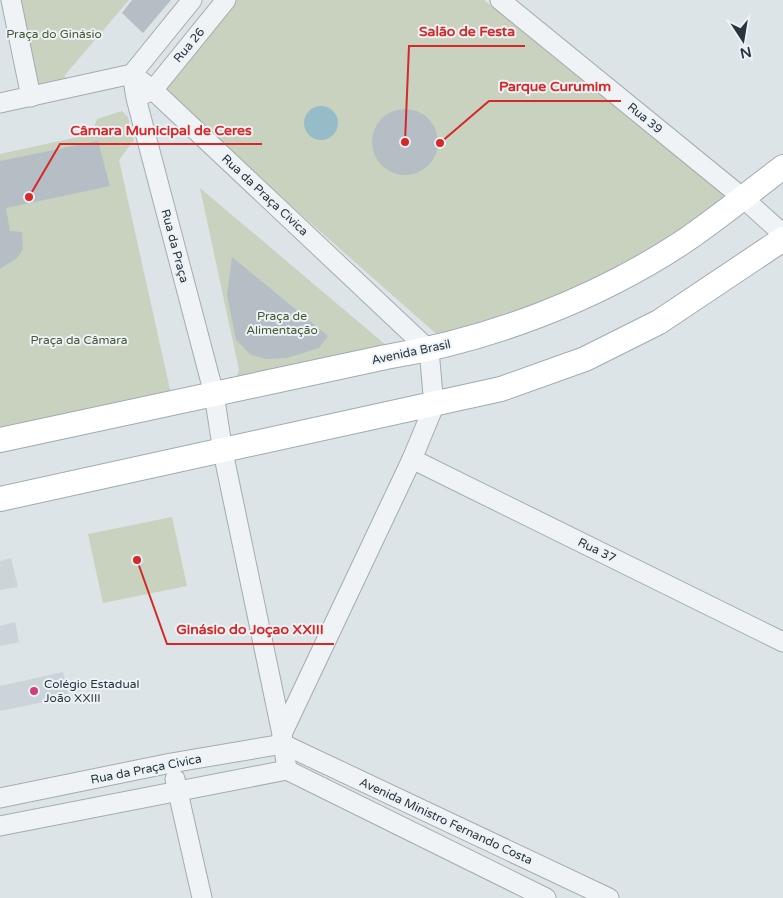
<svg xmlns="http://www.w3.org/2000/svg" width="783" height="898" font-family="'Varela Round',sans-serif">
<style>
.built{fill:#cbd4d9}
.green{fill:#c8d2be}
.water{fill:#97bcc9}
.building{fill:#b4bec4}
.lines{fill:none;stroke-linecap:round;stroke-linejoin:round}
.minor-casing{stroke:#a2acb1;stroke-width:21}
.major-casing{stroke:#9cabb3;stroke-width:26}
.minor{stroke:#f0f3f6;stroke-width:19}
.major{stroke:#fff;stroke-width:24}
.poi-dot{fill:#d13e79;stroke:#ecf2f5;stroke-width:2}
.labels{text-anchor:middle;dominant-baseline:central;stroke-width:4;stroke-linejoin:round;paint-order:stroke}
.park-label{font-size:12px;fill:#455a33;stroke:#ecf2f5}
.street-label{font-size:12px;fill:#26353e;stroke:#ecf2f5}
.poi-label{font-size:12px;fill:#26353e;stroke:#ecf2f5;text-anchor:start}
.leader{fill:none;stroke:#d62828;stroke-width:2}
.callout-dot{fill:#d62828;stroke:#ecf2f5;stroke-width:2}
.callout-label{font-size:14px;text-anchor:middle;font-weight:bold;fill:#d62828;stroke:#ecf2f5;stroke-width:4;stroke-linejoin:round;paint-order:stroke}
</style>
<rect width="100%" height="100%" fill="#dde4e7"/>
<!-- built -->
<g class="built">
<polygon points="11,558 18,587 0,590 0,561"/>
<polygon points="15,622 19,642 0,646 0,626"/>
<polygon points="63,672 69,697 0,711 0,686"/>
</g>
<!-- green -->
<g class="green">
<polygon points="13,0 129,0 65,75 64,86 33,93"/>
<polygon points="235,0 484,0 726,197 676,239 589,289 442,339 159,89"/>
<polygon points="122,111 128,117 134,140 119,160 171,394 0,437 0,154 92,134 97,119"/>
<polygon points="200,188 393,351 233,385 239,370"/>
<polygon points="172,517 187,586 103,603 88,534"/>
</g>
<!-- water -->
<circle class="water" cx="321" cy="123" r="17"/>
<!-- building -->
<g class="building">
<polygon points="132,0 171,0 143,33 122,13"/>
<circle cx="405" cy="142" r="33"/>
<polygon points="98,141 110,186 6,208 10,231 22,232 23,249 17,258 0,269 0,161"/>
<polygon points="232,257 328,336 319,348 287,358 266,359 251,355 236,340 227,295"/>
</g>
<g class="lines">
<!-- minor casing -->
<g class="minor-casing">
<g id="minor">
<polyline points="11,0 31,97"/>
<polyline points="500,0 743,198 783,234"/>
<polyline points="132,74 136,98 214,394 223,452 282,734 287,770"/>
<polyline points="132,74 192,0"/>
<polyline points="142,95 153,90 226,0"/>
<polyline points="0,103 132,74 153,90 429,350 434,406 412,459 282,734"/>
<polyline points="412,459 783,642"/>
<polyline points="283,744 609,898"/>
<polyline points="287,770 546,898"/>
<polyline points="175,779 202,898"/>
<polyline points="0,798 171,763 283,744"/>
<polyline points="0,826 287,770"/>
</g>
</g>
<!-- major casing -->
<g class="major-casing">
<g id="major">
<path d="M 0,440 L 386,357 C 489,340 595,300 683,242 C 717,219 750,192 783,167"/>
<polyline points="0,499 501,389 585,359 659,322 783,239"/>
</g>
</g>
<!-- minor -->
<use href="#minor" class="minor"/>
<!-- major -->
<use href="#major" class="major"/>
</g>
<!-- markers -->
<circle class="poi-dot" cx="34" cy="691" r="5"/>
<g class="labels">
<!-- park labels -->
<g class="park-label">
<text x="54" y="34">Praça do Ginásio</text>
<text x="282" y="316">Praça de<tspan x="282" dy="14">Alimentação</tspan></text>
<text x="79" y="340">Praça da Câmara</text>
</g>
<!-- street labels -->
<g class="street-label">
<text transform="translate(189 45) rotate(-50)">Rua 26</text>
<text transform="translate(645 118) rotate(39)">Rua 39</text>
<text transform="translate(265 195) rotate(43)">Rua da Praça Civica</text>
<text transform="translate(175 246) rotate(75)">Rua da Praça</text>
<text transform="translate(411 352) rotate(-12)">Avenida Brasil</text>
<text transform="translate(597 550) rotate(26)">Rua 37</text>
<text transform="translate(146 769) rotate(-11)">Rua da Praça Civica</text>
<text transform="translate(446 821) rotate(25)">Avenida Ministro Fernando Costa</text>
</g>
<!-- poi labels -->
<g class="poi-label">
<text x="44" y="684">Colégio Estadual<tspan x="44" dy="14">João XXIII</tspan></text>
</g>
</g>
<!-- callouts -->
<path class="leader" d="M405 142L409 46H525M440 143L489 101H621M29 197L60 144H262M137 560L167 644H334"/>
<g class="callout-dot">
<circle cx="405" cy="142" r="5"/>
<circle cx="440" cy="143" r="5"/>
<circle cx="29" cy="197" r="5"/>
<circle cx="137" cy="560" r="5"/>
</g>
<g class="callout-label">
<text x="467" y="36">Salão de Festa</text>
<text x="555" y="91">Parque Curumim</text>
<text x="161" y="135">Câmara Municipal de Ceres</text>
<text x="250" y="634">Ginásio do Joçao XXIII</text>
</g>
<!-- north arrow -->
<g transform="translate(743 40) rotate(168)" stroke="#ecf2f5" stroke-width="4" paint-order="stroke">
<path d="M0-4L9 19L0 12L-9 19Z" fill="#26353e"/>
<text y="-8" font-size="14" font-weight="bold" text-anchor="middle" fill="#26353e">N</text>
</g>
</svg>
